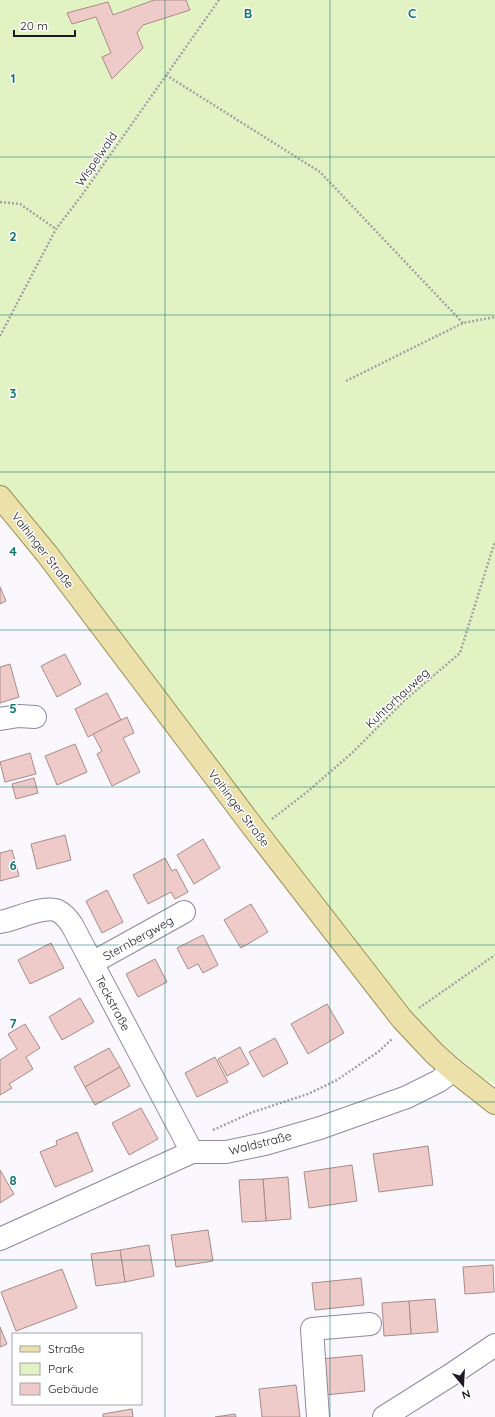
<svg xmlns="http://www.w3.org/2000/svg" width="495" height="1417" font-family="Quicksand,sans-serif">
<style>
.green{fill:#e2f3c3}
.building{fill:#eecbc9;stroke:#aa8a88}
.lines{fill:none;stroke-linecap:round;stroke-linejoin:round}
.minor-casing{stroke:#9087a0;stroke-width:24}
.major-casing{stroke:#9b8e57;stroke-width:24}
.path{stroke:#a4a2a8;stroke-width:2.5;stroke-dasharray:2 2;stroke-linecap:butt}
.minor{stroke:#fff;stroke-width:22}
.major{stroke:#ece1ab;stroke-width:22}
.grid{fill:none;stroke:#0f766e;stroke-width:1;stroke-opacity:0.55}
.labels{text-anchor:middle;dominant-baseline:central;stroke-width:3;stroke-linejoin:round;paint-order:stroke}
.street-label{font-size:12px;fill:#1c1922;stroke:#fff}
.grid-label{font-size:13px;text-anchor:middle;font-weight:bold;fill:#0f766e;stroke:#fff;stroke-width:3;stroke-linejoin:round;paint-order:stroke}
</style>
<rect width="100%" height="100%" fill="#faf8fd"/>
<!-- green -->
<polygon class="green" points="0,0 495,0 495,1084 481,1077 426,1030 302,876 0,491"/>
<!-- building -->
<g class="building">
<polygon points="154,0 186,0 190,10 143,25 137,33 143,48 112,79 102,57 111,53 96,17 72,24 67,13 108,2 113,15"/>
<polygon points="0,587 6,601 0,604"/>
<polygon points="65,654 81,684 57,697 41,666"/>
<polygon points="10,664 19,697 0,703 0,667"/>
<polygon points="107,693 121,720 88,737 75,709"/>
<polygon points="127,717 134,733 123,738 140,772 112,786 97,754 102,751 93,734"/>
<polygon points="75,744 87,772 57,785 45,756"/>
<polygon points="30,753 36,774 5,782 0,762"/>
<polygon points="34,778 38,793 16,799 12,784"/>
<polygon points="65,835 71,860 37,869 31,844"/>
<polygon points="203,839 220,868 194,884 177,855"/>
<polygon points="12,850 19,876 0,881 0,853"/>
<polygon points="165,858 172,871 176,869 188,892 175,899 171,892 148,904 133,875"/>
<polygon points="107,890 123,922 102,933 86,901"/>
<polygon points="251,904 268,932 241,948 224,920"/>
<polygon points="203,935 218,965 203,973 198,964 188,969 177,948"/>
<polygon points="51,943 64,968 30,984 18,960"/>
<polygon points="155,959 167,982 138,997 126,974"/>
<polygon points="80,998 94,1022 62,1040 49,1017"/>
<polygon points="327,1004 344,1033 308,1054 291,1024"/>
<polygon points="25,1024 40,1048 26,1057 33,1069 9,1084 12,1088 0,1095 0,1060 17,1049 8,1034"/>
<polygon points="275,1038 288,1063 263,1077 249,1052"/>
<polygon points="240,1047 249,1064 227,1076 218,1059"/>
<polygon points="109,1048 120,1067 85,1087 74,1067"/>
<polygon points="215,1057 228,1082 197,1097 185,1073"/>
<polygon points="120,1067 130,1086 95,1105 85,1087"/>
<polygon points="141,1108 158,1139 129,1155 112,1123"/>
<polygon points="77,1132 93,1171 55,1187 40,1152 57,1145 56,1141"/>
<polygon points="428,1146 433,1185 379,1192 373,1154"/>
<polygon points="352,1165 357,1201 309,1208 304,1172"/>
<polygon points="0,1170 14,1194 0,1203"/>
<polygon points="288,1177 291,1219 266,1221 263,1179"/>
<polygon points="263,1179 266,1221 242,1222 239,1180"/>
<polygon points="208,1230 213,1261 176,1267 171,1235"/>
<polygon points="149,1245 154,1276 125,1282 120,1250"/>
<polygon points="120,1250 125,1282 96,1286 91,1254"/>
<polygon points="493,1265 494,1292 465,1294 463,1267"/>
<polygon points="62,1269 77,1308 16,1331 1,1292"/>
<polygon points="361,1278 364,1305 315,1310 312,1283"/>
<polygon points="435,1299 438,1332 411,1334 409,1301"/>
<polygon points="409,1301 411,1334 384,1336 382,1303"/>
<polygon points="0,1327 7,1344 0,1347"/>
<polygon points="362,1355 365,1391 325,1395 321,1359"/>
<polygon points="296,1385 300,1417 262,1417 259,1389"/>
<polygon points="132,1409 133,1417 103,1417 103,1414"/>
<polygon points="235,1414 236,1417 215,1417"/>
</g>
<g class="lines">
<!-- minor casing -->
<g class="minor-casing">
<g id="minor">
<polyline points="0,719 19,716 35,717"/>
<path d="M 0,922 L 5,921 C 18,918 46,905 58,911 C 64,914 68,919 72,925 L 192,1152"/>
<polyline points="92,963 184,912"/>
<polyline points="0,1239 192,1152 226,1152 265,1144 320,1128 407,1097 439,1081 453,1070"/>
<polyline points="318,1417 312,1329 370,1324"/>
<polyline points="384,1417 449,1376 495,1345"/>
</g>
</g>
<!-- major casing -->
<g class="major-casing">
<polyline id="major" points="0,497 47,554 256,831 402,1019 434,1053 453,1070 495,1103"/>
</g>
<!-- path -->
<g class="path">
<polyline points="166,75 320,172 463,323"/>
<polyline points="0,202 20,204 56,229"/>
<polyline points="0,336 56,229 82,195 219,0"/>
<polyline points="346,381 463,323 495,317"/>
<polyline points="272,819 307,792 352,753 405,700 460,653 495,541"/>
<polyline points="419,1008 495,955"/>
<polyline points="213,1130 253,1112 308,1094 337,1080 378,1052 392,1039"/>
</g>
<!-- minor -->
<use href="#minor" class="minor"/>
<!-- major -->
<use href="#major" class="major"/>
</g>
<!-- grid -->
<path class="grid" d="M 165,0 L 165,1417M 330,0 L 330,1417M 0,157 L 495,157M 0,315 L 495,315M 0,472 L 495,472M 0,630 L 495,630M 0,787 L 495,787M 0,945 L 495,945M 0,1102 L 495,1102M 0,1260 L 495,1260"/>
<g class="labels">
<!-- street labels -->
<g class="street-label">
<text transform="translate(96 159) rotate(-55)">Wispelwald</text>
<text transform="translate(43 550) rotate(52)">Vaihinger Straße</text>
<text transform="translate(397 698) rotate(-43)">Kuhtorhauweg</text>
<text transform="translate(239 808) rotate(53)">Vaihinger Straße</text>
<text transform="translate(138 938) rotate(-29)">Sternbergweg</text>
<text transform="translate(113 1003) rotate(62)">Teckstraße</text>
<text transform="translate(260 1143) rotate(-14)">Waldstraße</text>
</g>
</g>
<g class="grid-label">
<text x="248" y="18">B</text>
<text x="412" y="18">C</text>
<text x="13" y="83">1</text>
<text x="13" y="241">2</text>
<text x="13" y="398">3</text>
<text x="13" y="556">4</text>
<text x="13" y="713">5</text>
<text x="13" y="870">6</text>
<text x="13" y="1028">7</text>
<text x="13" y="1185">8</text>
</g>
<!-- legend -->
<rect x="12" y="1333" width="130" height="72" fill="#ffffff" stroke="#a4a3a7"/>
<rect x="20" y="1346" width="20" height="6" fill="#ece1ab" stroke="#a4a3a7"/>
<text x="48" y="1353" font-size="12" fill="#1c1922">Straße</text>
<rect x="20" y="1363" width="20" height="12" fill="#e2f3c3" stroke="#a4a3a7"/>
<text x="48" y="1373" font-size="12" fill="#1c1922">Park</text>
<rect x="20" y="1383" width="20" height="12" fill="#eecbc9" stroke="#a4a3a7"/>
<text x="48" y="1393" font-size="12" fill="#1c1922">Gebäude</text>
<!-- north arrow -->
<g transform="translate(463 1385) rotate(162)" stroke="#ffffff" stroke-width="3" paint-order="stroke">
<path d="M0-3L7 15L0 10L-7 15Z" fill="#1c1922"/>
<text y="-6" font-size="11" font-weight="bold" text-anchor="middle" fill="#1c1922">N</text>
</g>
<!-- scale -->
<path d="M14 30v6h61v-6" fill="none" stroke="#1c1922" stroke-width="2"/>
<text x="20" y="30" font-size="12" fill="#1c1922" stroke="#ffffff" stroke-width="3" paint-order="stroke">20 m</text>
</svg>
